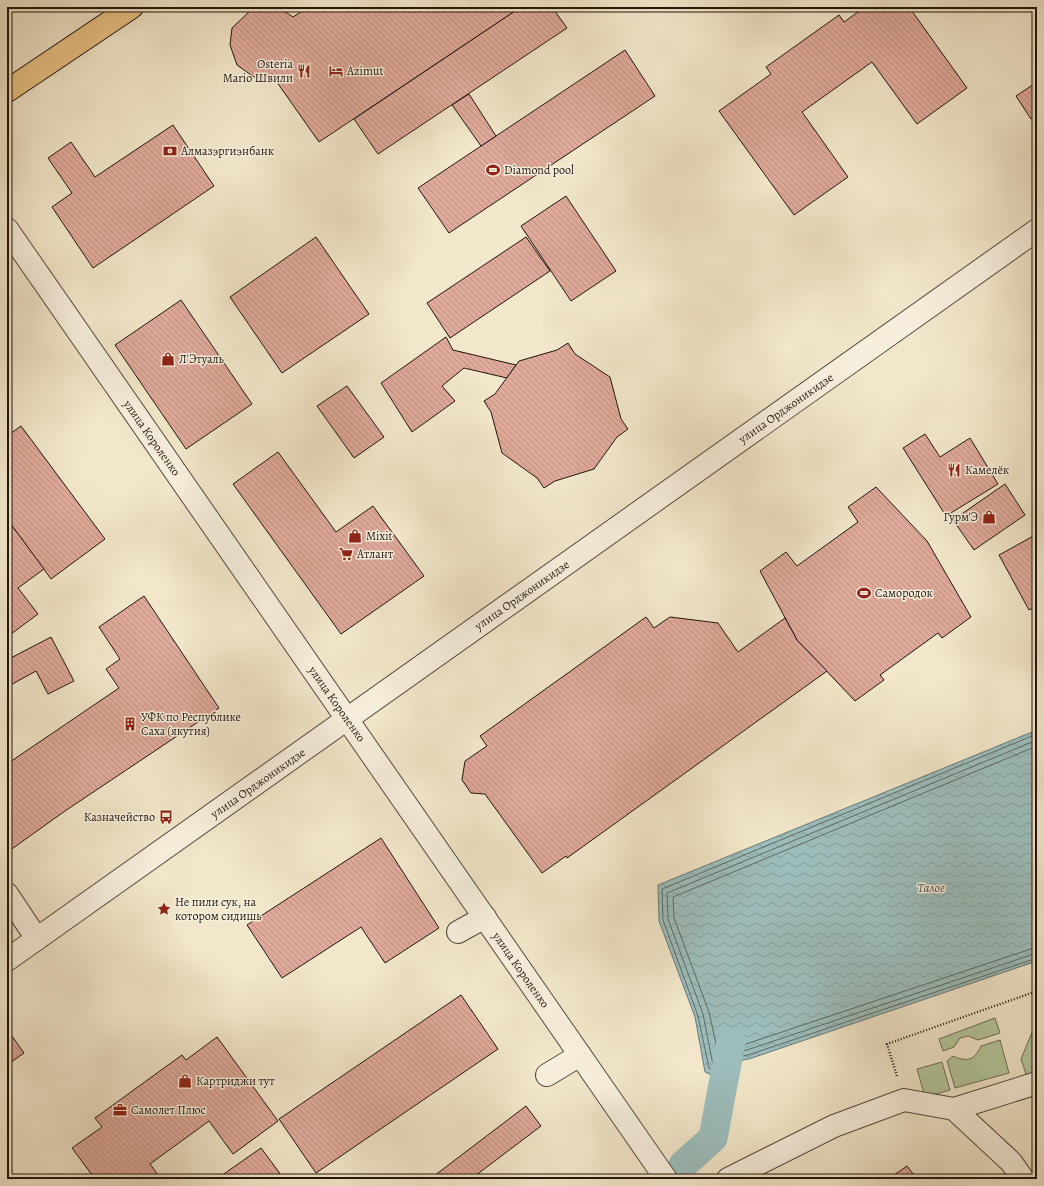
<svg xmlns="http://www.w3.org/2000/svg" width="1044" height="1186" font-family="Alegreya,serif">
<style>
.green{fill:#b4c79c;stroke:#6a6e55}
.water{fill:url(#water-waves);stroke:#6b7a77}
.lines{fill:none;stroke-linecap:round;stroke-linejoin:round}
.shore{stroke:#5e6a66;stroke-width:1}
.canal{stroke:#9dbebd;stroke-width:29}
.building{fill:url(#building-back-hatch);stroke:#20150e}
.minor-casing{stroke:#544a3d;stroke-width:24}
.major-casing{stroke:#20150e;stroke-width:24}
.path{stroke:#20150e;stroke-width:2.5;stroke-dasharray:1 2;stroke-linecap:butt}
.minor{stroke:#f7efdd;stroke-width:22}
.major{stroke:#e9c486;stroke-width:22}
.labels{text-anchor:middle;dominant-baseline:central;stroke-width:3;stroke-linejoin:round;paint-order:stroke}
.poi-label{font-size:12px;fill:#20150e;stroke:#f7efdd;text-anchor:start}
.street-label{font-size:12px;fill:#20150e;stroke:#f7efdd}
.water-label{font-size:13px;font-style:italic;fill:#4c504b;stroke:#f7efdd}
</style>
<defs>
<pattern id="water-waves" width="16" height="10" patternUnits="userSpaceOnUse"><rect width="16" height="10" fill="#9dbebd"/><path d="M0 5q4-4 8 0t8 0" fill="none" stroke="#87a2a1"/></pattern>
<pattern id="building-back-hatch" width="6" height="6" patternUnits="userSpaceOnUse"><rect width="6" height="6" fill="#dfa99b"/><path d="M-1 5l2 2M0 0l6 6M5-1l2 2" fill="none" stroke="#bf9184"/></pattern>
</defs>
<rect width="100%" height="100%" fill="#f2e7cb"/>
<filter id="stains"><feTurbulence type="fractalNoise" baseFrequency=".005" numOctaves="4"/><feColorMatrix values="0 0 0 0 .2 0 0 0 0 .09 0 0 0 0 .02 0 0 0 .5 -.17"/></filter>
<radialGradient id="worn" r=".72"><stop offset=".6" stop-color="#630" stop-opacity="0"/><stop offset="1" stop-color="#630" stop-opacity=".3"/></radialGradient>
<!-- green -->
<g class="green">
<polygon points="995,1018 1000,1033 978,1040 968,1036 960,1038 954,1047 943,1051 939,1039"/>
<polygon points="1037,1029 1037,1077 1028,1080 1021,1059 1033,1030"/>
<path d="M 1000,1040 L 1009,1073 L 955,1088 L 947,1061 L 953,1056 C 967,1062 974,1061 981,1046 Z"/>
<polygon points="942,1062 950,1090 925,1097 917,1069"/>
</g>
<!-- water -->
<polygon class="water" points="1037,730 1037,961 749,1059 738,1061 730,1083 705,1072 695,1017 659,921 658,885"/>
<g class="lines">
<!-- shore -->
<g class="shore">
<path d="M 1037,734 L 662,889 L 663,920 L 698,1016 L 709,1068 L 726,1077 L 729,1076 C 734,1061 731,1058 748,1055 L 1037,958"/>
<path d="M 1037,740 L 667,893 L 668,919 L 703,1014 L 713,1065 L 723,1070 C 736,1060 722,1054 747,1050 L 1037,953"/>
<polyline points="1037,746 673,897 674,918 709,1012 720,1062 729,1048 746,1044 1037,947"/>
</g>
<!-- canal -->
<polyline class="canal" points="683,1165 713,1138 731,1042"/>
</g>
<!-- building -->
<g class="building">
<polygon points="278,7 293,17 308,7 521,7 319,142 274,78 254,77 237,65 230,45 232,28 252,9"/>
<polygon points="521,7 552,7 567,28 378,154 354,119"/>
<polygon points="865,7 909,7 967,88 917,124 872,62 802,112 848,177 794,215 719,111 771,74 766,67 839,15 844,22"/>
<polygon points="625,50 655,96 449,233 418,188"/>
<polygon points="1037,82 1037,115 1031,119 1016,96"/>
<polygon points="469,94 496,136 481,146 452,105"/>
<polygon points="173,125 214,186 93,268 52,207 72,193 48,158 71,142 95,177"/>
<polygon points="566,196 616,271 571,301 521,226"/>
<polygon points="316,237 369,314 282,373 230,297"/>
<polygon points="526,237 550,271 450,338 427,303"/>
<polygon points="181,300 252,404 186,449 115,345"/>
<polygon points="446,337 453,350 516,365 507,378 464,368 442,386 455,401 412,432 381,383"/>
<polygon points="568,343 575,354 610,377 621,419 628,429 617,437 594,469 555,481 544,488 537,478 502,453 491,412 484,401 495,394 519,361 557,350"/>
<polygon points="347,386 384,437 354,458 317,406"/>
<polygon points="21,426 105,539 51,579 7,519 7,436"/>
<polygon points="925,434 940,457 970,438 998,484 946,516 903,448"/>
<polygon points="278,452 336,532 373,506 424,576 341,634 233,484"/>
<polygon points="1005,484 1025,515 974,550 953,520"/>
<polygon points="876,487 927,541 971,617 942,638 938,633 880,675 884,680 855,701 797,640 760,571 786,552 797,566 858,522 848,507"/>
<polygon points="7,519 44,569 18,588 38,614 7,637"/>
<polygon points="1037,534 1037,606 1029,610 999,555"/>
<polygon points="144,596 219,708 65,811 9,851 7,848 7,764 119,688 106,669 120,659 99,627"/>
<polygon points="646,617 654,628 670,617 718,623 738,652 785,618 797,640 827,671 567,858 566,856 542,873 485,794 471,793 462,780 465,761 487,746 480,736"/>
<polygon points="51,637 74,681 48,694 36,671 7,687 7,660"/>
<polygon points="381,838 439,928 385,963 361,927 282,978 247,925"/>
<polygon points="461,995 498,1049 316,1173 279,1119"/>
<polygon points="9,1032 24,1053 7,1065 7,1034"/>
<polygon points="217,1037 278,1121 233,1154 209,1121 150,1164 161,1179 95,1179 72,1148 102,1127 95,1118 182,1055 186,1060"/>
<polygon points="526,1106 541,1126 471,1179 430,1179"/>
<polygon points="261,1148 284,1179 219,1179 218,1178"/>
<polygon points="907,1166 917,1179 888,1179"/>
</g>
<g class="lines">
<!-- minor casing -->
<g class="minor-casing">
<g id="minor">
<polyline points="7,229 666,1179"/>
<polyline points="7,894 37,939"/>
<polyline points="458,932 485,917"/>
<polyline points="7,960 1037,230"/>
<polyline points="547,1075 580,1055"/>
<polyline points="954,1109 1011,1162 1023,1179"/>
<polyline points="728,1179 834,1126 904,1100 954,1109 1037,1083"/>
</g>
</g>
<!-- major casing -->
<g class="major-casing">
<polyline id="major" points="7,91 132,7"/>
</g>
<!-- path -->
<polyline class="path" points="897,1076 887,1044 1037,991"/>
<!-- minor -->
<use href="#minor" class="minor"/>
<!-- major -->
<use href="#major" class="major"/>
</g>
<!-- icons -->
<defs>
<g id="restaurant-bare" transform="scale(1.08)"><path d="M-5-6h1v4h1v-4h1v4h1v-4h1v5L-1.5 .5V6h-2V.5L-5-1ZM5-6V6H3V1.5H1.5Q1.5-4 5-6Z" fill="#8f2418" stroke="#f7efdd" stroke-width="2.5" paint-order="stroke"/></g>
<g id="hotel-bare" transform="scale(1.08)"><path d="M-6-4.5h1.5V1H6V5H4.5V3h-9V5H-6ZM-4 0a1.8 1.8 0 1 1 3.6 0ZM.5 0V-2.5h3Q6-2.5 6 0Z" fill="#8f2418" stroke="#f7efdd" stroke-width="2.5" paint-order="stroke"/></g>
<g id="bank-bare" transform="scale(1.08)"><path d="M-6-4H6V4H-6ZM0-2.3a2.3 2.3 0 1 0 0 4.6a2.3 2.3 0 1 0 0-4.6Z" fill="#8f2418" stroke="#f7efdd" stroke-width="2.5" paint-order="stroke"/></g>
<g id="stadium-bare" transform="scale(1.08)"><path d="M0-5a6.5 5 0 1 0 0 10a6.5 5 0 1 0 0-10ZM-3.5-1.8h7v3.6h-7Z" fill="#8f2418" stroke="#f7efdd" stroke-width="2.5" paint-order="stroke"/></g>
<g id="shop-bare" transform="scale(1.08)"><path d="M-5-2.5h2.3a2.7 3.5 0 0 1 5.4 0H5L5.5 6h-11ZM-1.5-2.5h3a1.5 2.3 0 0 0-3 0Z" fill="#8f2418" stroke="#f7efdd" stroke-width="2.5" paint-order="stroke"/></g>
<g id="supermarket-bare" transform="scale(1.08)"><path d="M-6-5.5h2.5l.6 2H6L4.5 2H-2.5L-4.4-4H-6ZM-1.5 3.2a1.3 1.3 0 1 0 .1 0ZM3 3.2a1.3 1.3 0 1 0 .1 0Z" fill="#8f2418" stroke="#f7efdd" stroke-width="2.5" paint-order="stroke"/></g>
<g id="building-bare" transform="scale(1.08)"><path d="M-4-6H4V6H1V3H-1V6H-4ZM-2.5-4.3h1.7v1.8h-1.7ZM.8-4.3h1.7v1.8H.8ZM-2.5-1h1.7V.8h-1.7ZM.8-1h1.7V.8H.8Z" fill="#8f2418" stroke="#f7efdd" stroke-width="2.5" paint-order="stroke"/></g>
<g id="bus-bare" transform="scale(1.08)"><path d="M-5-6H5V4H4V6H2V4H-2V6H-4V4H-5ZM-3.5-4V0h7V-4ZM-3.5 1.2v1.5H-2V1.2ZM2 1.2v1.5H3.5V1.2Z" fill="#8f2418" stroke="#f7efdd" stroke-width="2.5" paint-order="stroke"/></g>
<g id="sight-bare" transform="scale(1.08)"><path d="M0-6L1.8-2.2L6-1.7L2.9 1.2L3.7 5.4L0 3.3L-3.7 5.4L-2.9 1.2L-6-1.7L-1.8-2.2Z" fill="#8f2418" stroke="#f7efdd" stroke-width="2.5" paint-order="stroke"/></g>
<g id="office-bare" transform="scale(1.08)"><path d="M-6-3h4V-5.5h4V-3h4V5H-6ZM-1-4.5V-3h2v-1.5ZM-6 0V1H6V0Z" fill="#8f2418" stroke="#f7efdd" stroke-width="2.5" paint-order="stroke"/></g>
</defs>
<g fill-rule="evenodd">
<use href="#restaurant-bare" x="304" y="71"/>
<use href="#hotel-bare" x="336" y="71"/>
<use href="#bank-bare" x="170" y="151"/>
<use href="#stadium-bare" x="493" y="170"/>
<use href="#shop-bare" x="168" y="359"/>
<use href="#restaurant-bare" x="954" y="470"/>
<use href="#shop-bare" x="989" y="517"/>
<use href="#shop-bare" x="355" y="536"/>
<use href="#supermarket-bare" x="346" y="554"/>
<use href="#stadium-bare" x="864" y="593"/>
<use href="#building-bare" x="130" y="724"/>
<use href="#bus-bare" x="166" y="817"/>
<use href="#sight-bare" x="164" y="909"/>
<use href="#shop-bare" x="185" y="1081"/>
<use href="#office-bare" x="120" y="1110"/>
</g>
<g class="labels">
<!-- poi labels -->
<g class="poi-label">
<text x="293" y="64" text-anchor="end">Osteria<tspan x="293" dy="14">Mario Швили</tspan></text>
<text x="347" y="71">Azimut</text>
<text x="181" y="151">Алмазэргиэнбанк</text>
<text x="504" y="170">Diamond pool</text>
<text x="179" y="359">Л'Этуаль</text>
<text x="965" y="470">Камелёк</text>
<text x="978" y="517" text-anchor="end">Гурм'Э</text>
<text x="366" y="536">Mixit</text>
<text x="357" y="554">Атлант</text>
<text x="875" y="593">Самородок</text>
<text x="141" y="717">УФК по Республике<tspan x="141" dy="14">Саха (якутия)</tspan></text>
<text x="155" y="817" text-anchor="end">Казначейство</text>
<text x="175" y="902">Не пили сук, на<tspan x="175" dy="14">котором сидишь</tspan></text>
<text x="196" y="1081">Картриджи тут</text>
<text x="131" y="1110">Самолет Плюс</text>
</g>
<!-- street labels -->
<g class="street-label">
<text transform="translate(786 408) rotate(-35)">улица Орджоникидзе</text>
<text transform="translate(152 438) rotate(55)">улица Короленко</text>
<text transform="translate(522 595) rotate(-35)">улица Орджоникидзе</text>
<text transform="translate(337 704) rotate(55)">улица Короленко</text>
<text transform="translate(258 783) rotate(-35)">улица Орджоникидзе</text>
<text transform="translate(521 970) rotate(55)">улица Короленко</text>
</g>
<!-- water labels -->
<g class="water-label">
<text x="931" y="887">Талое</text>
</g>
</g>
<!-- margin -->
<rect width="1044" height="1186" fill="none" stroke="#f2e7cb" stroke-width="24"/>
<rect x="8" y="8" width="1028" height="1170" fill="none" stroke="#20150e" stroke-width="2"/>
<rect x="12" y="12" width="1020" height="1162" fill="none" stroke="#20150e"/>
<rect width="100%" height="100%" filter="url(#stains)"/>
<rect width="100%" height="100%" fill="url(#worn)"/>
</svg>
